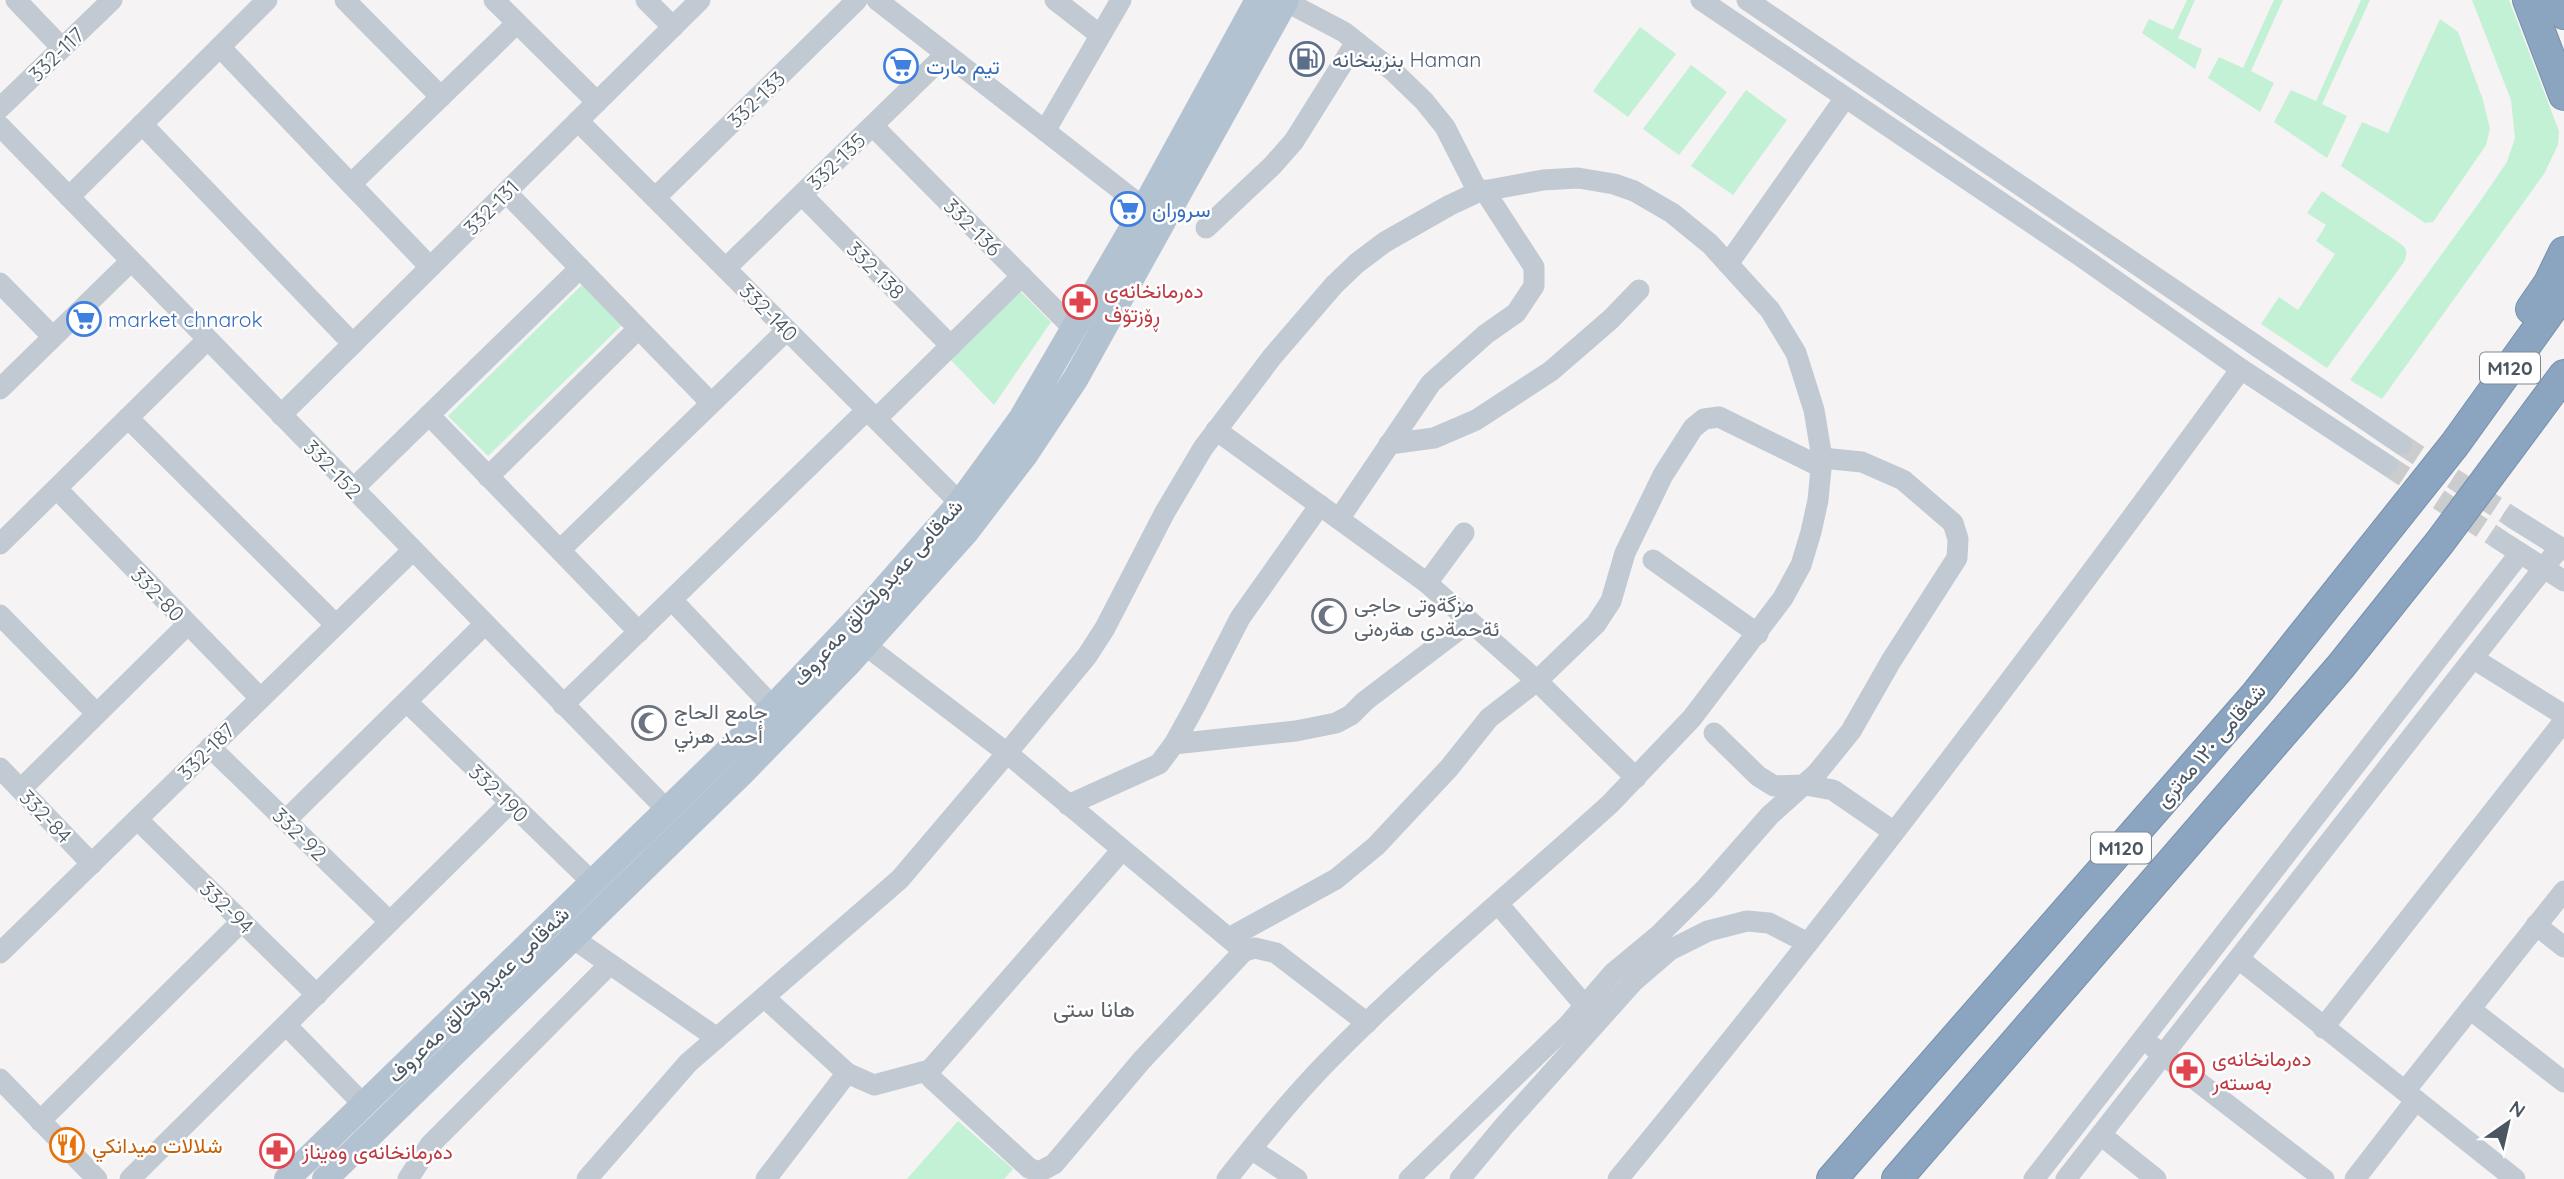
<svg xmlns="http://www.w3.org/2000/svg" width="2564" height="1179" font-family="Quicksand,Vazirmatn,sans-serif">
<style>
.green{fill:#c3f1d5}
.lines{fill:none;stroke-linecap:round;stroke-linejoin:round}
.minor-tunnel{stroke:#caccce;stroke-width:21;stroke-dasharray:21 10;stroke-linecap:butt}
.highway-casing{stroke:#7690ad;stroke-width:32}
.minor{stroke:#c1cad2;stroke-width:21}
.major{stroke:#b3c2d1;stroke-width:26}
.highway{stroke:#8ba5c1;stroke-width:30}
.labels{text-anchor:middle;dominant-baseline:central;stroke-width:5;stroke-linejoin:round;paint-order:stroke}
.shield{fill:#fff;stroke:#808990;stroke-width:2}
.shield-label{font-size:19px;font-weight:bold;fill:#4a5661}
.street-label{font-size:21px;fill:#4a5661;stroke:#fff}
.service-label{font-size:21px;fill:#4e5e75;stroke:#fff;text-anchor:start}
.shop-label{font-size:21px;fill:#366cbe;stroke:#fff;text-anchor:start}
.health-label{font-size:21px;fill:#be3a42;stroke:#fff;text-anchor:start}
.worship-label{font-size:21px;fill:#5b616d;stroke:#fff;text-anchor:start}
.food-label{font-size:21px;fill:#c56008;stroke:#fff;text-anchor:start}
.neighbourhood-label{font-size:23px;fill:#5f6368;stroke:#fff}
</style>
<rect width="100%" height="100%" fill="#f5f3f3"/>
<!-- green -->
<g class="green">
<polygon points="2187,0 2195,0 2178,38 2202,49 2195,69 2142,33 2149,19 2173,30"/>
<polygon points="2274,0 2283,0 2251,71 2274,83 2260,112 2208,78 2219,57 2243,68"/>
<polygon points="2361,0 2370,0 2322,104 2347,116 2327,158 2274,122 2291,90 2316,101"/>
<polygon points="2472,0 2509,0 2559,131 2558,145 2544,174 2382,399 2350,380 2479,203 2507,162 2515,138 2511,100"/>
<polygon points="2440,19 2458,32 2483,100 2490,129 2486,145 2433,222 2425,223 2341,166 2362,122 2388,133"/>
<polygon points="1640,27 1676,54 1628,117 1593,91"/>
<polygon points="1691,65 1727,92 1679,155 1643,129"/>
<polygon points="1746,90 1787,120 1733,195 1691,166"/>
<path d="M 2322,191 L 2398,242 C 2407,248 2408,251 2404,262 L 2327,368 L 2261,324 L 2279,297 L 2298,310 L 2335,254 L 2316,241 L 2326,225 L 2307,213 Z"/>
<polygon points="583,284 622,325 488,456 448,416"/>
<polygon points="1020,291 1051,322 994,405 950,359"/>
<polygon points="958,1121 1013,1169 1004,1179 907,1179"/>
</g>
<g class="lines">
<!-- minor-tunnel -->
<g class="minor-tunnel">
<polyline points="2401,444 2513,518"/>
<polyline points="2387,465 2500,540"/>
</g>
<!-- highway casing -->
<g class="highway-casing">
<g id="highway">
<polyline points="2528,0 2564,95"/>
<polyline points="2555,0 2564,14"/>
<polyline points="2531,309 2549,283 2564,252"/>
<polyline points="1832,1179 2256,694 2455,444 2564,292"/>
<polyline points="1897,1179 2341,666 2440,542 2564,375"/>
</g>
</g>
<!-- minor -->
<g class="minor">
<polyline points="16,0 62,48"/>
<polyline points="345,0 441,97"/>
<polyline points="494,0 597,102"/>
<polyline points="646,0 673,27"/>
<polyline points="877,0 1144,208"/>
<polyline points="1055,0 1100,35"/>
<polyline points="1283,0 1344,32 1393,71 1424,101 1445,127 1478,192"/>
<polyline points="1701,0 2079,255 2241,369 2387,465"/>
<polyline points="1747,0 2401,444"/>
<polyline points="220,47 430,267"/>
<polyline points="0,108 112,0"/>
<polyline points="578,121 960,503"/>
<polyline points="142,124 353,344"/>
<polyline points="0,126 667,810"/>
<polyline points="873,126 1074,329"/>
<polyline points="1045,131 1121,0"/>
<polyline points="351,184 517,23"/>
<polyline points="506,192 711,403"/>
<polyline points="802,195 951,346"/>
<polyline points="69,197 267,0"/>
<polyline points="655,198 857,0"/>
<polyline points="1206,228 1272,166 1294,141 1356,42"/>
<polyline points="1728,264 1845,98"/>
<polyline points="726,268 946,54"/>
<polyline points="0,283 53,337"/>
<polyline points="0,389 130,262"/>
<polyline points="281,415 700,0"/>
<polyline points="429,415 639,632"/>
<polyline points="128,418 336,625"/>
<polyline points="876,419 1022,276"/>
<polyline points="1216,430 1427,583 1537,681 1636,778"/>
<polyline points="1389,444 1434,438 1476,420 1551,371 1611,319 1639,290"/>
<polyline points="488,477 638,329"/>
<polyline points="57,489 260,698"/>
<polyline points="353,489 580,268"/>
<polyline points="2513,518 2564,550"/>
<polyline points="1339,519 1431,383 1486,334 1516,313 1534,286 1534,267 1484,190"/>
<polyline points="2500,540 2564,581"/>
<polyline points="0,544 207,340"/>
<polyline points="560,550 787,330"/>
<polyline points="1653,560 1758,634"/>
<polyline points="1427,583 1464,533"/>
<polyline points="672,600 773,707"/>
<polyline points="0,615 96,713"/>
<polyline points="865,645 1007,753 1244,951 1255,948 1276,953 1367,1023"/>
<polyline points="2474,659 2564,715"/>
<polyline points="407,702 592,882"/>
<polyline points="563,705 867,410"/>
<polyline points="1714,733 1758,776 1774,786 1806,785 1833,790 1894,832"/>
<polyline points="1174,744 1296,731 1336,723 1351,715 1365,701 1469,622"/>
<polyline points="210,747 389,921"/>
<polyline points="0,768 92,864"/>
<polyline points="21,789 187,625"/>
<polyline points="1068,805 1159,764 1174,744 1195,706 1240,618 1320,505"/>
<polyline points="138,820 317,995"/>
<polyline points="286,820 485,624"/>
<polyline points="1122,850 930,1070 931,1078 1029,1168 1039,1172 1054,1164 1142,1060 1244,951"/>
<polyline points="1499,905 1586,1007"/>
<polyline points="2536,925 2564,947"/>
<polyline points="1229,938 1336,879 1376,846 1449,768 1489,718 1537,681 1596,624 1611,601 1625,553 1663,475 1693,428 1704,419 1719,417 1821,467"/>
<polyline points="574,939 717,1038"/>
<polyline points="0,953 413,550"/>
<polyline points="2239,959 2515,1179"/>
<polyline points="764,997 847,1073 874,1085 930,1070"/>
<polyline points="2470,1009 2564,1082"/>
<polyline points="287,1026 364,1105"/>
<polyline points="2323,1028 2564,721"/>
<polyline points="2153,1047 2324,1179"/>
<polyline points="0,1079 97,1179"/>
<polyline points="2405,1091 2564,891"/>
<polyline points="40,1121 242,921"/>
<polyline points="2101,1135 2156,1179"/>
<polyline points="1251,1149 1297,1179"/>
<polyline points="130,1179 509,804"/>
<polyline points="408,1179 430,1145 610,964"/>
<path d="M 587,1179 L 688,1063 L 900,879 L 1007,753 L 1087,656 L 1105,628 L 1165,512 L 1203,448 L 1272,357 L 1334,285 L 1357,263 L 1385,242 L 1450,205 L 1478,192 L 1543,180 L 1578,178 L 1614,184 L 1634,191 L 1672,213 L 1710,244 L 1770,310 L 1796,353 L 1814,410 L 1822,458 L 1818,500 L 1811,532 L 1801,565 L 1783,598 L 1692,718 L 1610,804 C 1516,889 1416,971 1327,1062 C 1291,1099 1259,1139 1227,1179"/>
<polyline points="766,1179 847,1073"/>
<polyline points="1409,1179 1568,1025 1613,973 1660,934 1706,888 1770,815 1817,773 1851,731 1891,661 1957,558 1958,539 1953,523 1903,480 1862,462 1822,458"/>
<polyline points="1460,1179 1504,1126 1634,981 1670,950 1708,931 1747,921 1769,923 1808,943"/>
<path d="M 1618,1179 C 1835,916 2040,644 2241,369"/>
<polyline points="2034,1179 2520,553"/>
<polyline points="2066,1179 2560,547"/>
<polyline points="2355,1179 2416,1100"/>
</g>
<!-- major -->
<g class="major">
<polyline points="287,1179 773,707 871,604 960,503 1021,419 1144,208 1258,0"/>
<polyline points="325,1179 741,774 847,665 966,532 1025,455 1076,378 1286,0"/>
</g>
<!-- highway -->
<use href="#highway" class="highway"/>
</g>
<!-- icons -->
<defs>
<g id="fuel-ring" transform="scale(1.75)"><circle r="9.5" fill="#fff" stroke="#5c6f8a" stroke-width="1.5"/><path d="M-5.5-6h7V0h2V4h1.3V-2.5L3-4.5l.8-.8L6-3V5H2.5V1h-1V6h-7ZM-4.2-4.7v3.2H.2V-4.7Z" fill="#5c6f8a"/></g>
<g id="supermarket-ring" transform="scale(1.75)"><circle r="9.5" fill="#fff" stroke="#3f7fe0" stroke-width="1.5"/><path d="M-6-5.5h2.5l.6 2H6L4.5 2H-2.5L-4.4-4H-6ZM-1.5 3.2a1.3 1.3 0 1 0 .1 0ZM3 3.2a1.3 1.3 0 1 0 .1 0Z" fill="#3f7fe0"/></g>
<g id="pharmacy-ring" transform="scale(1.75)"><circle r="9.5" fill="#fff" stroke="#e0444e" stroke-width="1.5"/><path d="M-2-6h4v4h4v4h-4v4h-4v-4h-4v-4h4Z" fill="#e0444e"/></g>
<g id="mosque-ring" transform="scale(1.75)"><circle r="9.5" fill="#fff" stroke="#6b7280" stroke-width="1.5"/><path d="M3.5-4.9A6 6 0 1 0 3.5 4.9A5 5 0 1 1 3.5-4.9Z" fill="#6b7280"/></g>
<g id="restaurant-ring" transform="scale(1.75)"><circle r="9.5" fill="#fff" stroke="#e8710a" stroke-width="1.5"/><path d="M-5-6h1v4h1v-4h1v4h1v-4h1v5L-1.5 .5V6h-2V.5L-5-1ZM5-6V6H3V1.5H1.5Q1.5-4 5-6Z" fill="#e8710a"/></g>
</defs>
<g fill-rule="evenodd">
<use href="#fuel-ring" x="1307" y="59"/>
<use href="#supermarket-ring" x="901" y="66"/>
<use href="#supermarket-ring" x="1128" y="209"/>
<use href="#pharmacy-ring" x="1080" y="302"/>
<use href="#supermarket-ring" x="84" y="319"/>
<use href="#mosque-ring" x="1329" y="616"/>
<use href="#mosque-ring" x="649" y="723"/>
<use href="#pharmacy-ring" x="2187" y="1070"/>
<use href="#restaurant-ring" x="67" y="1145"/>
<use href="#pharmacy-ring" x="277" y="1151"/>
</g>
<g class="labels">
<!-- shield labels -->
<g class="shield">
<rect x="2480" y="352.5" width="60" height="31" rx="5"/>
<rect x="2091" y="832.5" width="60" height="31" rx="5"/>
</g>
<g class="shield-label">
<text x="2510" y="368">M120</text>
<text x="2121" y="848">M120</text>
</g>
<!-- street labels -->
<g class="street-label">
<text transform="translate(56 54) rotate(-44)">332-117</text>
<text transform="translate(756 99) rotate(-44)">332-133</text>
<text transform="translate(836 161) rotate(-44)">332-135</text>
<text transform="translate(491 207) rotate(-45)">332-131</text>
<text transform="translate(973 227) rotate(45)">332-136</text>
<text transform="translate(876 270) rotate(45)">332-138</text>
<text transform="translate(769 312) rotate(45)">332-140</text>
<text transform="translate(333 469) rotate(46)">332-152</text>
<text transform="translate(877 592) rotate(-48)">شەقامی عەبدولخالق مەعروف</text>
<text transform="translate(158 594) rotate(46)">332-80</text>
<text transform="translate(2210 745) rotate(-49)">شەقامی ١٢٠ مەتری</text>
<text transform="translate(206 751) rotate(-45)">332-187</text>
<text transform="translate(499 793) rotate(44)">332-190</text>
<text transform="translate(46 816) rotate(46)">332-84</text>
<text transform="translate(300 834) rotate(44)">332-92</text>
<text transform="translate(227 907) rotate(44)">332-94</text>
<text transform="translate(478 994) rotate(-44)">شەقامی عەبدولخالق مەعروف</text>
</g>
<!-- service labels -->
<g class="service-label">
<text x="1332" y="59">بنزینخانە Haman</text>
</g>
<!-- shop labels -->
<g class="shop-label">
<text x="926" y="66">تيم مارت</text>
<text x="1152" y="209">سروران</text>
<text x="108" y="319">market chnarok</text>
</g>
<!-- health labels -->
<g class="health-label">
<text x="1104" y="290">دەرمانخانەی<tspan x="1104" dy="24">ڕۆزتۆف</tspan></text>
<text x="2212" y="1058">دەرمانخانەی<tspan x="2212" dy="24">بەستەر</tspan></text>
<text x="302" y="1151">دەرمانخانەی وەیناز</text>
</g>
<!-- worship labels -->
<g class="worship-label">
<text x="1354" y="604">مزگةوتی حاجی<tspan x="1354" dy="24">ئةحمةدی هةرەنی</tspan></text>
<text x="674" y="711">جامع الحاج<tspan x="674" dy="24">أحمد هرني</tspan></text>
</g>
<!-- food labels -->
<g class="food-label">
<text x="92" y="1145">شلالات ميدانكي</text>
</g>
<!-- neighbourhood labels -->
<g class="neighbourhood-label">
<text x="1094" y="1008">هانا ستى</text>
</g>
</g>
<!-- north arrow -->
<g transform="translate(2508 1123) rotate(34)" stroke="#ffffff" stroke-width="5" paint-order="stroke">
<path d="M0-5L12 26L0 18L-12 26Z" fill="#4a5661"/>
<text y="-10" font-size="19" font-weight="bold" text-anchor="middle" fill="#4a5661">N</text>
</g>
</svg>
